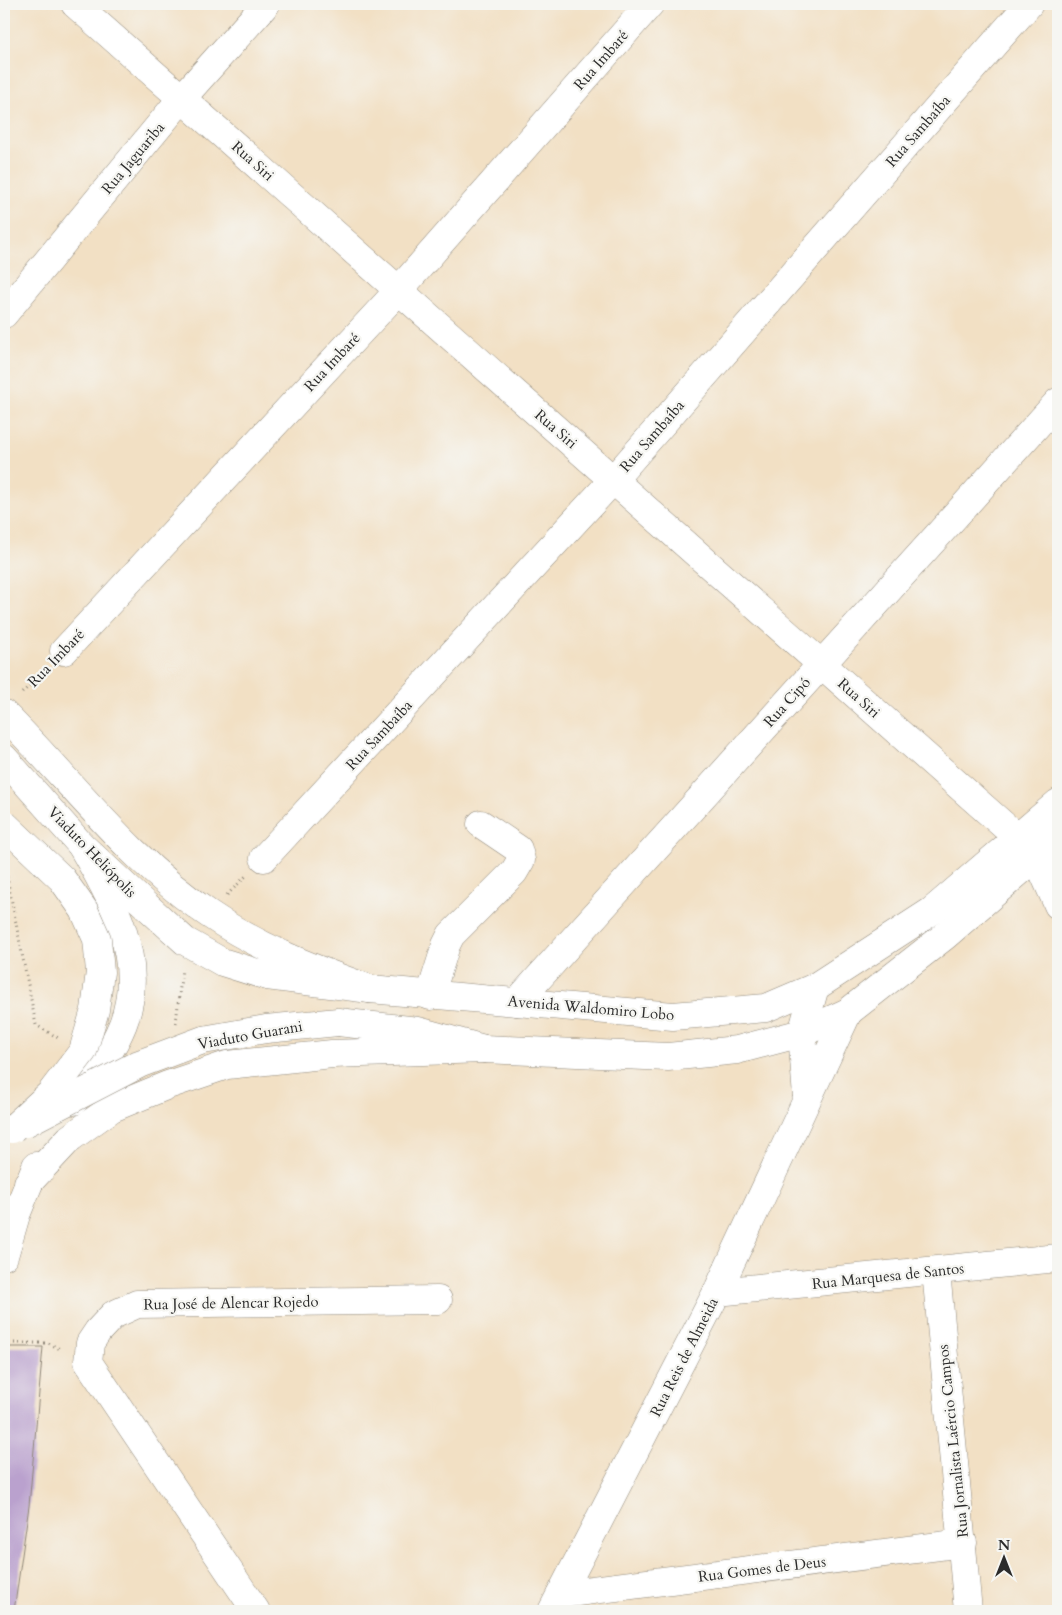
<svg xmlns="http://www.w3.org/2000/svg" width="1062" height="1615" font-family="Cardo,serif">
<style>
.building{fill:#baa1ce}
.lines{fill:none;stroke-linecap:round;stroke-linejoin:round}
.minor-casing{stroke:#8e8678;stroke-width:29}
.major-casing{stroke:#8e8678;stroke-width:29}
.highway-casing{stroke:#8e8678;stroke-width:29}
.path{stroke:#8e8678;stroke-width:3;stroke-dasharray:1 4;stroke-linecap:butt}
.minor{stroke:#fff;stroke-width:28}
.major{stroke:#fff;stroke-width:28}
.highway{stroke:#fff;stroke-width:28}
.major-bridge-casing{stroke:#8e8678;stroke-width:29;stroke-linecap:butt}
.highway-bridge-casing{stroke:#8e8678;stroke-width:29;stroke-linecap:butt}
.major-bridge{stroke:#fff;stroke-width:28}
.highway-bridge{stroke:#fff;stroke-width:28}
.labels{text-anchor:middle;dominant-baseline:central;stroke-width:4.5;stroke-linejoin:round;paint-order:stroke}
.street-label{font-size:15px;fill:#2b2b2b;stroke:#f6f6f2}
</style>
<rect width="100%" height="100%" fill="#f6f6f2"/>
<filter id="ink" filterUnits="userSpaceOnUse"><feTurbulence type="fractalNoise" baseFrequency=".02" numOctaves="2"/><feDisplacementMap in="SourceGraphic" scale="10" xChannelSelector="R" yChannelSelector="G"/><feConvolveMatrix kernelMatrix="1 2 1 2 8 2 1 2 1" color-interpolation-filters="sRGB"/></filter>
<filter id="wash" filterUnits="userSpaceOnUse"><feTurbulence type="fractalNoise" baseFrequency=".0096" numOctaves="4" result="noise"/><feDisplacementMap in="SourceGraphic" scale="20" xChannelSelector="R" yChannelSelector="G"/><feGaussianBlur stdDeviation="1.12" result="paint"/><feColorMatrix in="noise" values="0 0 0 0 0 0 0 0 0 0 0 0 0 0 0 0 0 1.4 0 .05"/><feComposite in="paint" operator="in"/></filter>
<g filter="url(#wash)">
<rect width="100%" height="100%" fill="#f2e0c4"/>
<g id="blocks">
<!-- building -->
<polygon class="building" points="4,1347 43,1347 29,1506 14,1611 4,1611"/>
</g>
</g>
<g filter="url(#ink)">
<use href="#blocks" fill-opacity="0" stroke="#8e8678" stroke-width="1"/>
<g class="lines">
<!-- minor casing -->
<g class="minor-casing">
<g id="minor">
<polyline points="75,4 1018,838 1036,856 1058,905"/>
<polyline points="4,314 182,98 266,4"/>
<polyline points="64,651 399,290 650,4"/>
<polyline points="264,858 613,480 1029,4"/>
<polyline points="430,996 446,945 451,935 514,872 521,860 518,849 481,824"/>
<polyline points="517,1002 1058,402"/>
<polyline points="807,1097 802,1033 815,987"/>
<polyline points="936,1271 968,1611"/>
<polyline points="717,1292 1058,1258"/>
<polyline points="561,1594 963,1543"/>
<polyline points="256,1611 88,1362 90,1343 98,1331 113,1315 137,1304 438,1300"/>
<polyline points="552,1611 717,1292 848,1012"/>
</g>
</g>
<!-- major casing -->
<g class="major-casing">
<g id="major">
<polyline points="4,758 81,845 140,900 185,941 222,962 267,976 370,989 673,1016 766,1008 815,987 932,911 1058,803"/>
<polyline points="338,1022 418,1031 484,1049 668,1057 737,1050 802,1033 848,1012 946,935 1058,838"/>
</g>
</g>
<!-- highway casing -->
<g class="highway-casing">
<g id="highway">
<path d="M 4,714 C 71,781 130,861 209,914 C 259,948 314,969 370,989"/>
<path d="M 74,1101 C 92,1077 112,1052 123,1024 C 147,961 112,898 81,845"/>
<polyline points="28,1183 70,1138 112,1108 168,1085 227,1065 332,1054 484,1049"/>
<polyline points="4,1256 16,1215 36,1166"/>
</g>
</g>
<!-- path -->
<g class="path">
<polyline points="22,693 46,670"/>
<polyline points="4,862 36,1025 60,1039"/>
<polyline points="227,895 246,876"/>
<polyline points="176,1023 182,969"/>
<polyline points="4,1343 48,1343 62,1350"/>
</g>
<!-- minor -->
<use href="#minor" class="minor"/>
<!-- major -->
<use href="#major" class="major"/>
<!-- highway -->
<use href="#highway" class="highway"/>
<!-- major-bridge casing -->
<g class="major-bridge-casing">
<polyline id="major-bridge" points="25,1123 139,1064 203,1040 266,1029 338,1022"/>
</g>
<!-- highway-bridge casing -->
<g class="highway-bridge-casing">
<polyline id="highway-bridge" points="4,824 62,879 84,910 97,939 100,972 95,1010 83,1051 50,1094 12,1129"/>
</g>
<!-- major-bridge -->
<use href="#major-bridge" class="major-bridge"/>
<!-- highway-bridge -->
<use href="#highway-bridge" class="highway-bridge"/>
</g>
</g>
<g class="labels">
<!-- street labels -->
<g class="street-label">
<text transform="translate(601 60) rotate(-49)">Rua Imbaré</text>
<text transform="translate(918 131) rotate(-49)">Rua Sambaíba</text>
<text transform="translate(133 158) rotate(-50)">Rua Jaguariba</text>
<text transform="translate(253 161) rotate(42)">Rua Siri</text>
<text transform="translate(332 362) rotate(-47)">Rua Imbaré</text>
<text transform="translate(556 429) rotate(41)">Rua Siri</text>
<text transform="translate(652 436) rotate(-49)">Rua Sambaíba</text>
<text transform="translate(56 658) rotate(-46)">Rua Imbaré</text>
<text transform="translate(859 698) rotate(42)">Rua Siri</text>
<text transform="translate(787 702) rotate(-48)">Rua Cipó</text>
<text transform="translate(379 735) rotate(-47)">Rua Sambaíba</text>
<text transform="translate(92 852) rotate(46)">Viaduto Heliópolis</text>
<text transform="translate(591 1008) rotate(5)">Avenida Waldomiro Lobo</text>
<text transform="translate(250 1035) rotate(-10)">Viaduto Guarani</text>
<text transform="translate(888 1276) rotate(-6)">Rua Marquesa de Santos</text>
<text transform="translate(231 1303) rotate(-1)">Rua José de Alencar Rojedo</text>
<text transform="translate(684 1357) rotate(-63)">Rua Reis de Almeida</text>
<text transform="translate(953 1441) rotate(-96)">Rua Jornalista Laércio Campos</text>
<text transform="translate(762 1569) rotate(-7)">Rua Gomes de Deus</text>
</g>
</g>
<!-- margin -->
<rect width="1062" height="1615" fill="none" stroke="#f6f6f2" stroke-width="20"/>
<!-- north arrow -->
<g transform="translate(1004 1558)" stroke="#f6f6f2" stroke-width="4" paint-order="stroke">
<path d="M0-4L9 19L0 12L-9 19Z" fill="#2b2b2b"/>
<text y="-8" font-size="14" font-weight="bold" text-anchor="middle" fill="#2b2b2b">N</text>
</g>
</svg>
